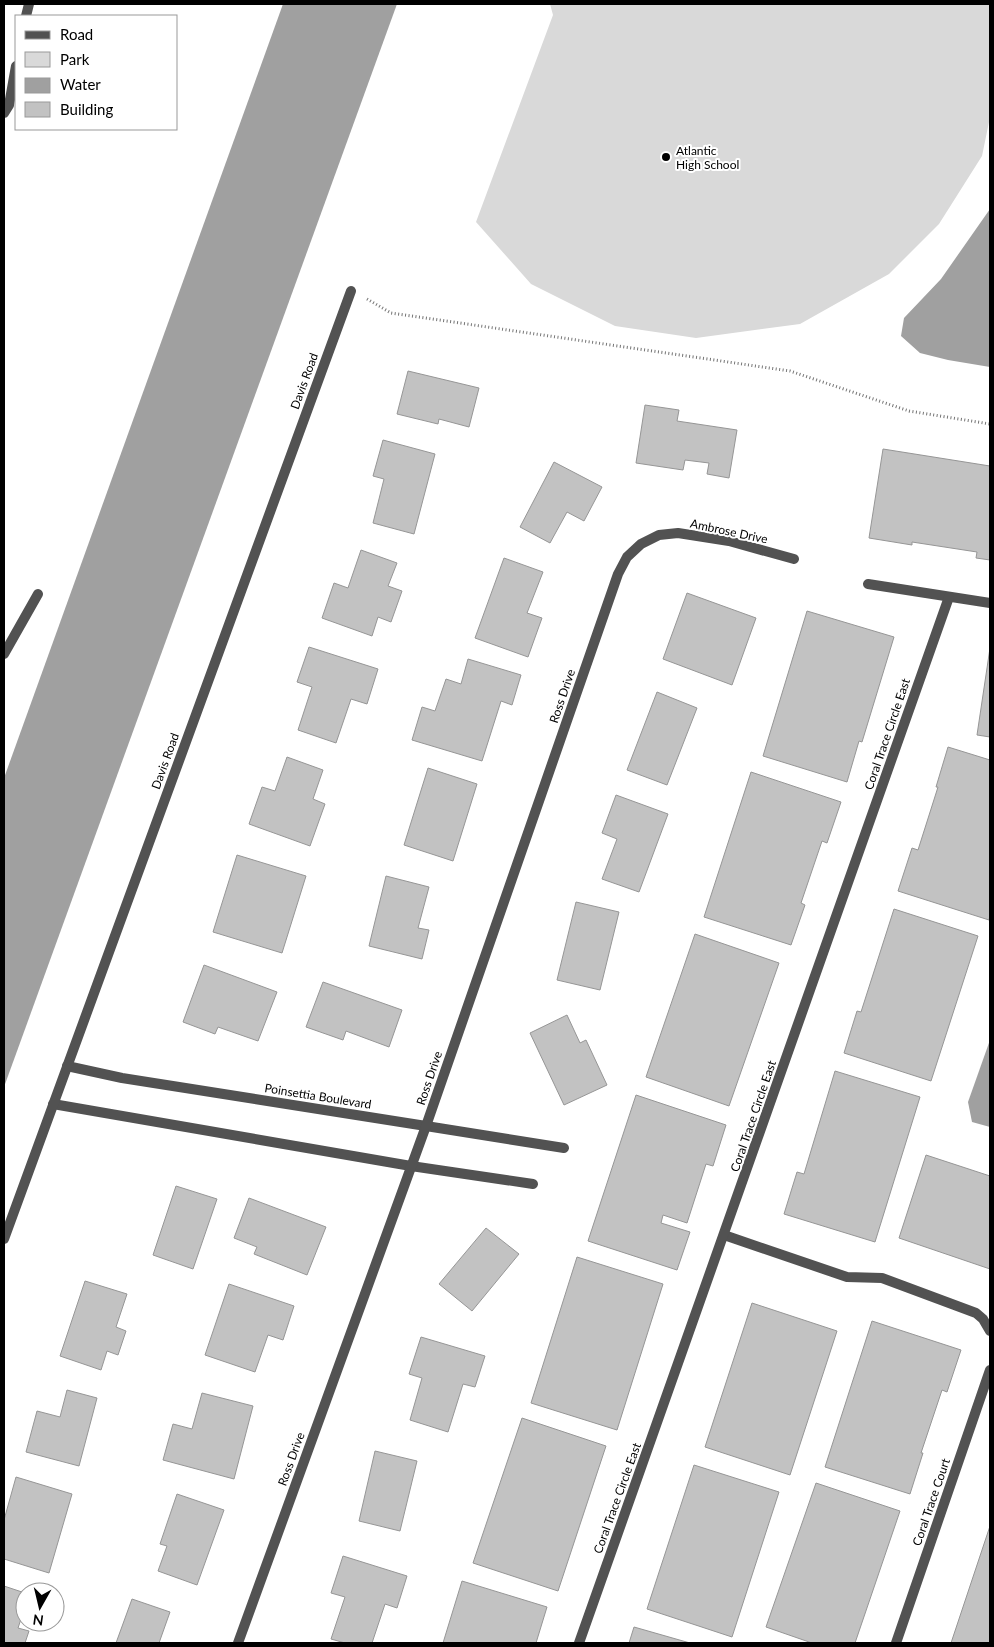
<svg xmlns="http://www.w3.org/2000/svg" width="994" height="1647" font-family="Lato,sans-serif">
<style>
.green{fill:#d9d9d9}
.water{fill:#a0a0a0}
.building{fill:#c2c2c2;stroke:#969696}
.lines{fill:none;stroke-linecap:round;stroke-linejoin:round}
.path{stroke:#747474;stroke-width:3;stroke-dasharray:1 2.5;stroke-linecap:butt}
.lane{stroke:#525252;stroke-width:10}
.street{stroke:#525252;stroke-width:10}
.poi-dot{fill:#000;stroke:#fff;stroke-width:2}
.labels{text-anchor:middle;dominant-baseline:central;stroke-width:4;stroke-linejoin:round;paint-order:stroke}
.poi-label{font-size:12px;fill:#000;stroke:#fff;text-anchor:start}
.street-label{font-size:12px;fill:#000;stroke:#fff}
</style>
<rect width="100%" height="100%" fill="#fff"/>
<!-- green -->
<polygon class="green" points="550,4 990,4 990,117 982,156 939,224 889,274 800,324 696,338 615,326 531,284 476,222 553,15"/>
<!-- water -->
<g class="water">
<polygon points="283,4 397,4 4,1087 4,778"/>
<polygon points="990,209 990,367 948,360 920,353 901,336 904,318 941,279"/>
<polygon points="990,1040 990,1127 972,1122 968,1102"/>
</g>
<!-- building -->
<g class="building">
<polygon points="408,371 479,388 469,427 439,419 438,424 397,414"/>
<polygon points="645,405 679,410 677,421 737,430 729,478 707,474 709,463 685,460 683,470 636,463"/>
<polygon points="383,440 435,454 414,534 373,523 384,479 373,476"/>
<polygon points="883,449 990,466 990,560 976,558 977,552 912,542 912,545 869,538"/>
<polygon points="554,462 602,487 584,521 567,512 550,543 520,527"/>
<polygon points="361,550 397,563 388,586 402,591 391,622 378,617 372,636 322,618 334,583 348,588"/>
<polygon points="504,558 543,572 527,613 542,618 528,657 475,638"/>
<polygon points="687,593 756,618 732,685 663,659"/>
<polygon points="807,611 894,637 862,742 859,741 847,782 763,756"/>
<polygon points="309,647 378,669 367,704 351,699 336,743 298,730 312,687 297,682"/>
<polygon points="990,648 990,737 977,735"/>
<polygon points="468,659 521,675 512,705 501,701 482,761 412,740 422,707 435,711 446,679 461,684"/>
<polygon points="657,692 697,708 667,785 627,770"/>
<polygon points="948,747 990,760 990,915 989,920 898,891 912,848 918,850 938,787 936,787"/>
<polygon points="287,757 323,770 313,799 325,804 310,846 249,824 262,787 275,791"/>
<polygon points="428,768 477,784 453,861 404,845"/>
<polygon points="751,772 841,802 827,843 822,841 801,903 805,905 791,945 704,917"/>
<polygon points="616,795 668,814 639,892 602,879 617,839 602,833"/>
<polygon points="237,855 306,876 282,953 213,932"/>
<polygon points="386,876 429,887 418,928 429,930 422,959 369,946"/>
<polygon points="576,902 619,912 600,990 557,980"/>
<polygon points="894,909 978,936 931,1081 844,1053 857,1011 861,1012"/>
<polygon points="695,934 779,963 729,1106 646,1077"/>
<polygon points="204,965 277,992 258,1041 218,1027 215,1034 183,1022"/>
<polygon points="323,982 402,1010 389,1047 346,1031 343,1040 306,1027"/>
<polygon points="567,1015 580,1043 586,1040 607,1085 564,1105 530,1033"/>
<polygon points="835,1071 920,1097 875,1242 784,1214 797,1172 804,1174"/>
<polygon points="636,1095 726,1125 713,1166 706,1164 687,1223 663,1215 661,1223 690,1232 677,1270 588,1241"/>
<polygon points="926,1155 990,1176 990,1269 899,1238"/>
<polygon points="176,1186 217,1199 193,1269 153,1255"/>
<polygon points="249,1198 326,1227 307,1275 254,1254 257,1247 234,1238"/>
<polygon points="486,1228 519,1254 472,1311 439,1284"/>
<polygon points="577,1257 663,1284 617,1430 531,1403"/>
<polygon points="85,1281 127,1294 116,1327 126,1331 118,1355 107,1351 101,1370 60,1356"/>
<polygon points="229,1284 294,1306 283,1340 268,1335 255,1372 205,1355"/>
<polygon points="752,1303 837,1331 790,1475 705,1447"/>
<polygon points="872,1321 961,1350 947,1392 942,1390 921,1453 923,1453 910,1494 825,1467"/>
<polygon points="421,1337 485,1356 475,1387 463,1384 448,1432 410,1420 422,1378 409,1374"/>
<polygon points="67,1390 97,1398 79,1466 26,1452 37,1411 60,1417"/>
<polygon points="202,1393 253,1406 234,1479 163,1460 173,1424 192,1429"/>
<polygon points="522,1418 606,1446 558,1591 473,1563"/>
<polygon points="375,1451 417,1461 400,1531 359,1521"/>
<polygon points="694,1465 779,1492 732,1637 647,1609"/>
<polygon points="16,1477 72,1494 49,1573 4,1559 4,1520"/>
<polygon points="816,1483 900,1511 855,1643 812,1643 766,1627"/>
<polygon points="177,1494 224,1510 197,1585 158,1571 167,1546 160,1544"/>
<polygon points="990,1526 990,1643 951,1643"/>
<polygon points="343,1556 407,1576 397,1608 385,1604 372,1643 345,1643 331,1639 345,1597 331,1593"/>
<polygon points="462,1581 547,1607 536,1643 443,1643"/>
<polygon points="4,1586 25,1593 25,1607 18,1628 29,1631 25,1643 4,1643"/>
<polygon points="132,1599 170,1612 159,1643 116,1643"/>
<polygon points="634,1627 690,1643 629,1643"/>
</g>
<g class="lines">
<!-- path -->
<polyline class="path" points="367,299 391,313 790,371 909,411 990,424"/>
<!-- lane -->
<g class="lane">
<polyline points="26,16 29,4"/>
<polyline points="4,113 9,105 16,66"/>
<polyline points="4,654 38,594"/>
<polyline points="426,1126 564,1148"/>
<polyline points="411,1166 533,1184"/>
</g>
<!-- street -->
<g class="street">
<polyline points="868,584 990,603"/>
<polyline points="67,1066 122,1078 426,1126"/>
<polyline points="53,1104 411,1166"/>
<polyline points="724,1235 847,1277 882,1278 976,1313 983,1319 990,1331"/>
<polyline points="4,1239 351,291"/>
<polyline points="238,1643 426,1126 618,574 627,557 641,544 659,535 678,533 729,541 794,559"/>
<polyline points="579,1643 949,597"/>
<polyline points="896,1643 990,1370"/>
</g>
</g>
<!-- markers -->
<circle class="poi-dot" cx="666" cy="157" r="5"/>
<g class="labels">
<!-- poi labels -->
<g class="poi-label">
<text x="676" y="150">Atlantic<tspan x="676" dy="14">High School</tspan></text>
</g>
<!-- street labels -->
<g class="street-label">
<text transform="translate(304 381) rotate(-70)">Davis Road</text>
<text transform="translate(729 531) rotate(12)">Ambrose Drive</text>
<text transform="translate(562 696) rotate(-71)">Ross Drive</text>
<text transform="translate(887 734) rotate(-71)">Coral Trace Circle East</text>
<text transform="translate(165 761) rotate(-70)">Davis Road</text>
<text transform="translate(429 1078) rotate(-71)">Ross Drive</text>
<text transform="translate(318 1096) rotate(9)">Poinsettia Boulevard</text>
<text transform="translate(753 1116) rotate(-71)">Coral Trace Circle East</text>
<text transform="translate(291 1459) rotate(-70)">Ross Drive</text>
<text transform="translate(617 1498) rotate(-70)">Coral Trace Circle East</text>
<text transform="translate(931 1502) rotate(-71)">Coral Trace Court</text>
</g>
</g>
<!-- border -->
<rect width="994" height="1647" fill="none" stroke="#000000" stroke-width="10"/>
<!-- legend -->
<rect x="15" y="15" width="162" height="115" fill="#ffffff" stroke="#999999"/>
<rect x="25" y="31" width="25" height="8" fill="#525252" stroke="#999999"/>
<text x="60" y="40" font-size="15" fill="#000000">Road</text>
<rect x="25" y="52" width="25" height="15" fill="#d9d9d9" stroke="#999999"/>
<text x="60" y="65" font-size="15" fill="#000000">Park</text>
<rect x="25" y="78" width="25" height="15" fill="#a0a0a0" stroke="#999999"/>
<text x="60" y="90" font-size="15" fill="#000000">Water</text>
<rect x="25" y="102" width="25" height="15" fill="#c2c2c2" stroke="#999999"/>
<text x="60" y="115" font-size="15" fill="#000000">Building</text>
<!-- north arrow -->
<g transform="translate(40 1607) rotate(188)"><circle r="24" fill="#ffffff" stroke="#999999"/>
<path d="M0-4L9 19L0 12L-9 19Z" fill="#000000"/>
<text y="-8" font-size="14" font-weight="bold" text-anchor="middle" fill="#000000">N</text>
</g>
</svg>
